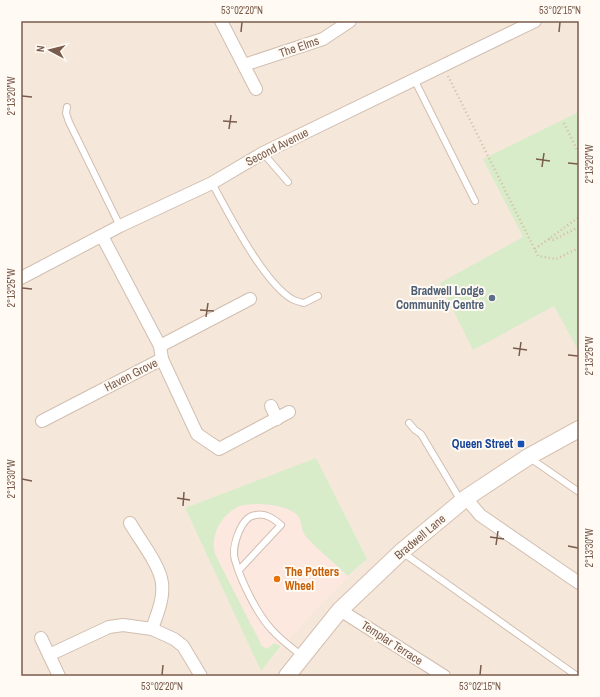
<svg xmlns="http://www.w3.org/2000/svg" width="600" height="697" font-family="'Archivo Narrow',sans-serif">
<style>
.residential{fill:#f5e8da}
.commercial{fill:#fde8e0}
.green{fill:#d8ecc9}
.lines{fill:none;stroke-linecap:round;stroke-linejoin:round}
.lane-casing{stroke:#d1beb0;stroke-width:8}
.street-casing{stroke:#d1beb0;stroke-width:14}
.secondary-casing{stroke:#d6c0b0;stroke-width:18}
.path{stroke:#d9b8a5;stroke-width:2.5;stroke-dasharray:1 3;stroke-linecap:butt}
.lane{stroke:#fff;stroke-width:6}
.street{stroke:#fff;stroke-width:12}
.secondary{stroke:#fff;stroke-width:16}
.ticks{fill:none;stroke:#7a5c4d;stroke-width:1.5}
.service-dot{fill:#5c6f8a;stroke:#fffaf3;stroke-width:1.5}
.transit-dot{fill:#1a4fb4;stroke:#fffaf3;stroke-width:1.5}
.food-dot{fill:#e8710a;stroke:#fffaf3;stroke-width:1.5}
.labels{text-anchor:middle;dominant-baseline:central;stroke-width:4;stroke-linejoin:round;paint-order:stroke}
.street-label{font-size:12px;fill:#7a5c4d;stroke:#fffaf3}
.service-label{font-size:12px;font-weight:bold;fill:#4e5e75;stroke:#fffaf3;text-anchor:end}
.transit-label{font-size:12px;font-weight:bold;fill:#164399;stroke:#fffaf3;text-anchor:end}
.food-label{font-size:12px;font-weight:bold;fill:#c56008;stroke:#fffaf3;text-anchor:start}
.neatline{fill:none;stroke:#7a5c4d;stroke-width:1.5}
.ticks-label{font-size:10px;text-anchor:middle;fill:#7a5c4d}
</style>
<rect width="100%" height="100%" fill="#fdf6ec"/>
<!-- residential -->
<rect class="residential" x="21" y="21" width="558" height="655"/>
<!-- commercial -->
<polygon class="commercial" points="316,458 367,559 314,611 261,671 185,509"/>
<!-- green -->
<g class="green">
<polygon points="579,112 579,352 554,306 473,350 440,283 523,237 483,159"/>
<path d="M 316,458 L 367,559 L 348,576 C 338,566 311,544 304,534 C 301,529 302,521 298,516 C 288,504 251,501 237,507 C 232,510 226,515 223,519 C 215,529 211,544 216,556 L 262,646 L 267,649 L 274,643 L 281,646 L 261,671 L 185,508 Z"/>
</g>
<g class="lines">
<!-- lane casing -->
<g class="lane-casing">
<g id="lane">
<polyline points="414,79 475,201"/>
<polyline points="67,107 66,113 69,122 120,226"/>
<polyline points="263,153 288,182"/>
<path d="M 212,183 C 228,213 264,283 292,299 C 295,301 300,302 304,303 L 318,296"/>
<polyline points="409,423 415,430 421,434 461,501"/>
<polyline points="530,458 579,492"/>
<polyline points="402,552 577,676"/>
<path d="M 239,570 L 281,525 C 274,519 266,513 256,515 C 241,516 231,547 235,560 C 241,581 257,614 272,630 C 281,640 292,648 302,656"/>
</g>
</g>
<!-- street casing -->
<g class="street-casing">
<g id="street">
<polyline points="221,21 256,89"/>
<polyline points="244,65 323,39 350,21"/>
<polyline points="21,278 120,226 212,183 263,153 535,21"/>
<polyline points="160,346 250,299"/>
<polyline points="162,359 197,434 219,449 289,412"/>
<polyline points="271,406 277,419"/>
<polyline points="42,421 162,359 160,346 102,236"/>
<polyline points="466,498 480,515 579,583"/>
<path d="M 130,523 C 139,539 160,565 162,583 C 164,599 157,614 152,629"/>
<polyline points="340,610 444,676"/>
<polyline points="41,638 59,676"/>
<polyline points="49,655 109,627 123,625 152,629 174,639 183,646 201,676"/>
</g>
</g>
<!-- secondary casing -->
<g class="secondary-casing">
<polyline id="secondary" points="287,676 340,610 401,552 466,498 528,457 579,429"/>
</g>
<!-- path -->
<g class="path">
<polyline points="448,76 538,256 556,259 579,248"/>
<polyline points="564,123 579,154"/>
<polyline points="549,239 553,240 579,227"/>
<polyline points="535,249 579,217"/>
</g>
<!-- lane -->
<use href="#lane" class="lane"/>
<!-- street -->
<use href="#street" class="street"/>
<!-- secondary -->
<use href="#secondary" class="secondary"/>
</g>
<!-- ticks -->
<path class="ticks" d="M 241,32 L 242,22M 559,32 L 560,22M 22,96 L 32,97M 223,121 L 237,122M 229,129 L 231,115M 536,159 L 550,161M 568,163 L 578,164M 542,167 L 544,153M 22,288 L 32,289M 200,310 L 214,311M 206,317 L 208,303M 513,348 L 527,350M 568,355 L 578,356M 519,356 L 521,342M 22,479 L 32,481M 177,498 L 190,500M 183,506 L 184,492M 490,537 L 504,539M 496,545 L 498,531M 568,546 L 578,548M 162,675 L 163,665M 480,675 L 481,665"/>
<!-- markers -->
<circle class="service-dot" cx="492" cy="298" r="4"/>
<rect class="transit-dot" x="517" y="440" width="8" height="8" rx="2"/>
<circle class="food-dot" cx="277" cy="579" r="4"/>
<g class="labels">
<!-- street labels -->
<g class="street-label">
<text transform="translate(299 47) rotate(-19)">The Elms</text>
<text transform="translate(277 147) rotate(-27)">Second Avenue</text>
<text transform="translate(131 375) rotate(-27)">Haven Grove</text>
<text transform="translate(420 537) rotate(-40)">Bradwell Lane</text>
<text transform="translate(392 643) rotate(33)">Templar Terrace</text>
</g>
<!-- service labels -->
<g class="service-label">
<text x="484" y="291">Bradwell Lodge<tspan x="484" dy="14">Community Centre</tspan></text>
</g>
<!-- transit labels -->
<g class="transit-label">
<text x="513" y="444">Queen Street</text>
</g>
<!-- food labels -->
<g class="food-label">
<text x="285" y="572">The Potters<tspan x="285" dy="14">Wheel</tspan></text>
</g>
</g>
<!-- border -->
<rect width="600" height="697" fill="none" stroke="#fffaf3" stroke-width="44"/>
<!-- north arrow -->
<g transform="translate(50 50) rotate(277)" stroke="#fffaf3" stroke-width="3" paint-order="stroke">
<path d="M0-3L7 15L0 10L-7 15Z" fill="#7a5c4d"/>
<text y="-6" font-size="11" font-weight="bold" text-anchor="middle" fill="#7a5c4d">N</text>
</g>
<rect x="22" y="22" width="556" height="653" class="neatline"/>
<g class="ticks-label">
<text x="242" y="14">53°02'20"N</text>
<text x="560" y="14">53°02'15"N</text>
<text transform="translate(11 96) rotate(-90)" y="4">2°13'20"W</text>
<text transform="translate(589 164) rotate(-90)" y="4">2°13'20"W</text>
<text transform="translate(11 288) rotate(-90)" y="4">2°13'25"W</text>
<text transform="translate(589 356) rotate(-90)" y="4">2°13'25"W</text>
<text transform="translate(11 479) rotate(-90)" y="4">2°13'30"W</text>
<text transform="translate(589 548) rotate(-90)" y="4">2°13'30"W</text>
<text x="162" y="690">53°02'20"N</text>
<text x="480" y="690">53°02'15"N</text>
</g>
</svg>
